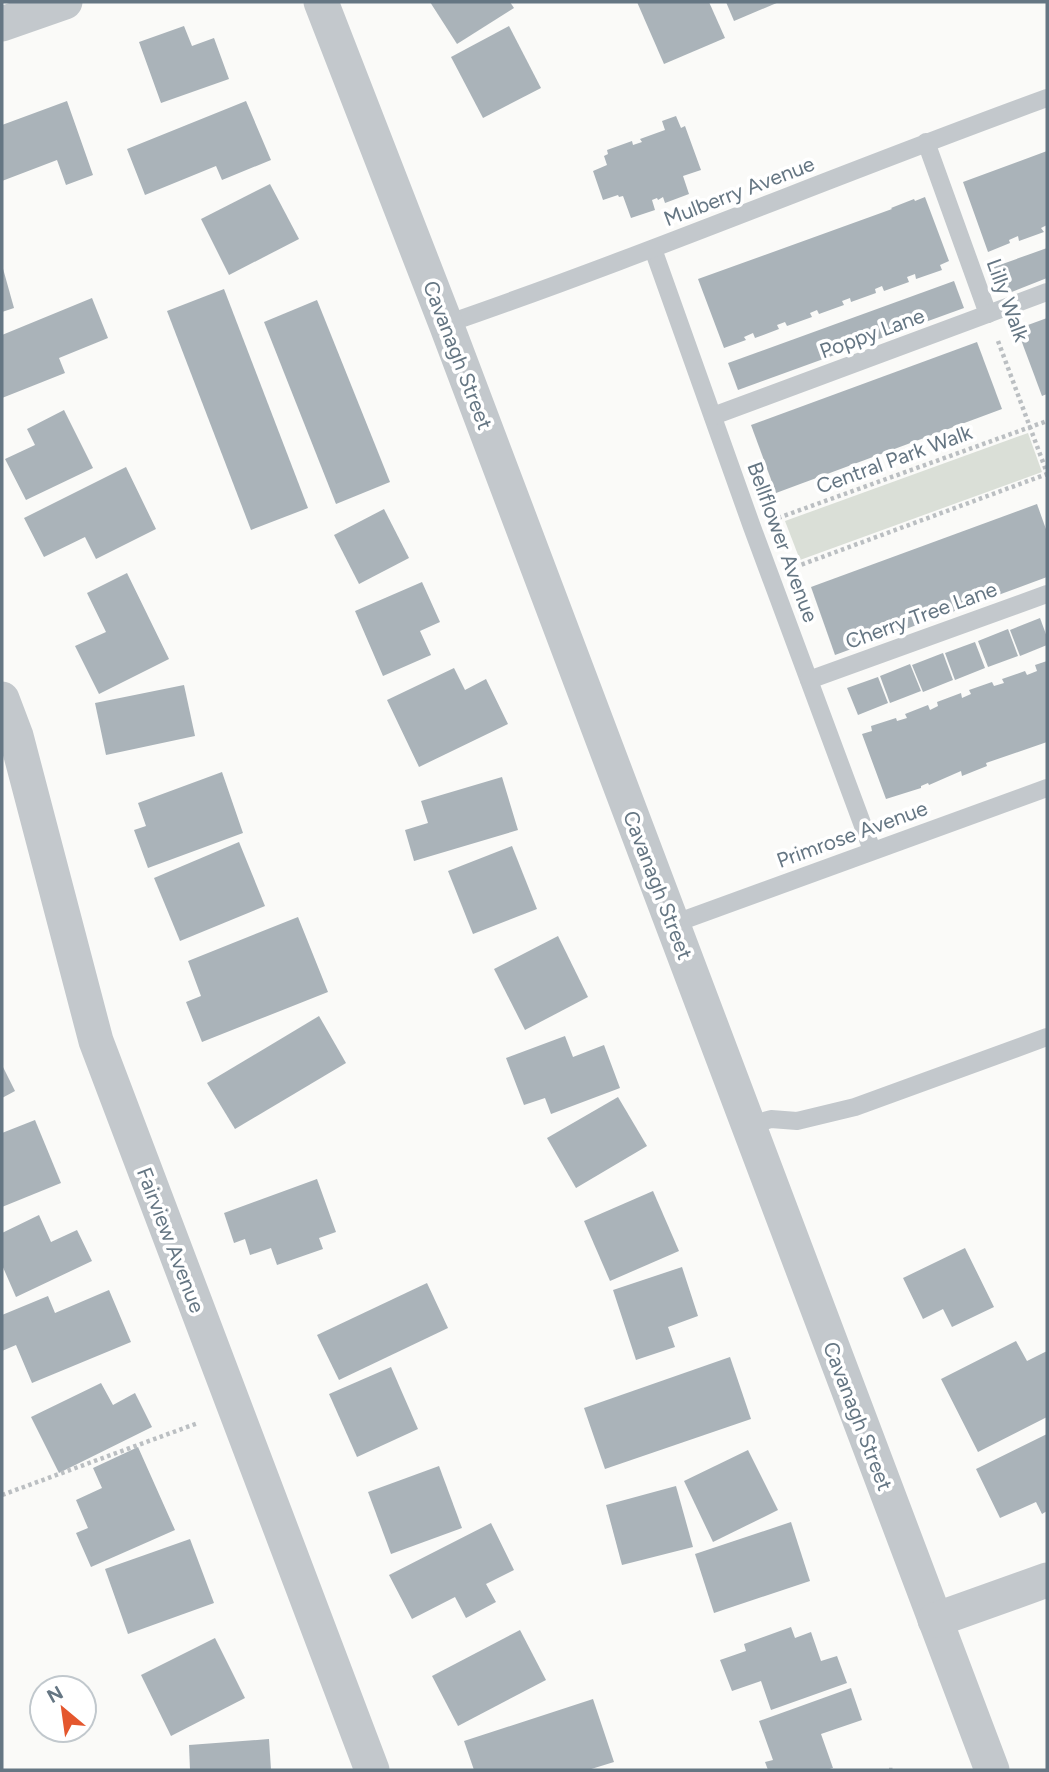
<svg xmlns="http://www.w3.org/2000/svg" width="1049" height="1772" font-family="Figtree,sans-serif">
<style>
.green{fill:#dadfd7}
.building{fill:#aab3b9}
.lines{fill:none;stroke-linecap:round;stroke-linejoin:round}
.path{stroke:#bbbfc2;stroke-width:4.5;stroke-dasharray:3.5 3.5;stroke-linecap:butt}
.lane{stroke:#c3c8cc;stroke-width:18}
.street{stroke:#c3c8cc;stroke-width:35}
.labels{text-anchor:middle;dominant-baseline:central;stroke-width:7;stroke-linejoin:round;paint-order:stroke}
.street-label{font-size:21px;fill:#657683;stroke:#fff}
</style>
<rect width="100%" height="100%" fill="#fafaf8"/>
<!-- green -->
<polygon class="green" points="1028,433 1042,472 800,560 785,521"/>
<!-- building -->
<g class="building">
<polygon points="430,2 510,2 514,8 457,44"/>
<polygon points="637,2 709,2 725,38 664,64"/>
<polygon points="726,2 779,2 734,21"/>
<polygon points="184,26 192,46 214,38 229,79 161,103 139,42"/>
<polygon points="509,26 541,88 483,118 451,57"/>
<polygon points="67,101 93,175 66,185 57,160 2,181 2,125"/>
<polygon points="246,101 271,160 222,180 216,166 145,195 127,149"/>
<polygon points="676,116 681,128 685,126 701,170 683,176 689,194 665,203 663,197 658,200 657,198 652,200 655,210 631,218 623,196 619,197 618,195 603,200 593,171 607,165 604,156 608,154 607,150 632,141 633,145 642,142 640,139 665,130 662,121"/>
<polygon points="1047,151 1047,225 1041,228 1044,232 1019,241 1018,236 1009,240 1010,243 988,252 963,182"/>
<polygon points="270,184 299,239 229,275 201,219"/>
<polygon points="925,197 949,261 940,265 942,270 916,279 915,274 907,277 909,282 884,291 882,286 875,289 876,293 851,302 850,298 842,301 844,305 819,314 817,310 810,313 812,317 787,326 785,322 777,325 779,329 755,338 753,333 744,337 746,340 724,348 698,279 892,209 891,208 914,199 915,201"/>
<polygon points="1047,248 1047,278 1004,295 994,267"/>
<polygon points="2,265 14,308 2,312"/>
<polygon points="954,281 964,308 738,390 728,363"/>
<polygon points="224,289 308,508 251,530 167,311"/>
<polygon points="92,298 108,338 59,358 65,373 2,398 2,335"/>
<polygon points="317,300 390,482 336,504 264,322"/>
<polygon points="1047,318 1047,394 1042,396 1017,329"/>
<polygon points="977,342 1002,409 776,493 751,425"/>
<polygon points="64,410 93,468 26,500 5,459 35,445 27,429"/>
<polygon points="126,467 156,529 96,559 85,537 44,557 24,518"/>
<polygon points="1037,504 1047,532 1047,577 835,655 811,587"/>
<polygon points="384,509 409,558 359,584 334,535"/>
<polygon points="127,573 169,659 99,694 75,646 106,632 87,593"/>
<polygon points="422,582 440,622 420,631 431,655 383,676 355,611"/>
<polygon points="1040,618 1047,637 1047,645 1020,656 1010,630"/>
<polygon points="1008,629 1018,656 988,667 978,641"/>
<polygon points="975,642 985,668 955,680 945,653"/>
<polygon points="943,653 953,680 923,692 912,665"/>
<polygon points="1047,661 1047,742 986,763 987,766 962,776 961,771 929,785 928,783 921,786 921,788 886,799 862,734 872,731 871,726 896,718 897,721 907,718 905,714 928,705 930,710 938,706 937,702 961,693 962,698 971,694 969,690 992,682 994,686 1004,683 1002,679 1025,671 1027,675 1037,671 1035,665"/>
<polygon points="910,664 921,691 890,703 880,676"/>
<polygon points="454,668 465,690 486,679 508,724 419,767 387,700"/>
<polygon points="878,677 888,703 858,715 847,688"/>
<polygon points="184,685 195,736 106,755 95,703"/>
<polygon points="222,772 243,833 148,868 134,830 146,826 138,803"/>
<polygon points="502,777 518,830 414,861 405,830 428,823 421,801"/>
<polygon points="239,842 265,906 180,941 154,878"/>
<polygon points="512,846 537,909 473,934 448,871"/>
<polygon points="298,917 328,992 202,1042 186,1002 201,996 188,961"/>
<polygon points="558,936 588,997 525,1030 494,969"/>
<polygon points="319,1016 346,1063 235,1129 207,1083"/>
<polygon points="565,1036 573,1057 604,1045 620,1088 551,1114 545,1098 524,1105 506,1058"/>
<polygon points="2,1065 15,1091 2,1098"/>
<polygon points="618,1097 647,1146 576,1188 547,1138"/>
<polygon points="35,1120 61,1183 2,1207 2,1133"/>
<polygon points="317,1179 336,1232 319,1238 323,1249 277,1265 271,1248 250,1255 245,1239 234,1243 224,1213"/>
<polygon points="653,1191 679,1251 610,1281 584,1221"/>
<polygon points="39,1215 51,1242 77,1230 92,1261 16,1297 2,1265 2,1233"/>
<polygon points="965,1248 994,1307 952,1327 943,1309 923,1319 903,1278"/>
<polygon points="682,1267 698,1316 668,1327 675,1347 636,1360 613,1290"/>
<polygon points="427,1283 448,1328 339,1380 317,1335"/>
<polygon points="109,1290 131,1342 32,1383 16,1345 2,1351 2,1315 48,1296 55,1313"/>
<polygon points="1016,1341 1027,1361 1047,1351 1047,1417 978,1452 941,1379"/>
<polygon points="730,1357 751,1419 605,1469 584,1408"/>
<polygon points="391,1367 418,1429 357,1457 329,1394"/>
<polygon points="101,1383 113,1405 135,1393 152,1427 59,1473 31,1417"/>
<polygon points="1047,1434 1047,1511 1042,1514 1036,1502 1000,1518 976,1469"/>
<polygon points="138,1447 175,1530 91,1567 76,1533 88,1528 76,1500 102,1488 93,1468"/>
<polygon points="748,1450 778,1510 713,1542 684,1481"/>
<polygon points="439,1466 462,1528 391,1554 368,1492"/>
<polygon points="676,1486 693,1547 622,1565 606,1505"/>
<polygon points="791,1522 810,1581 714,1613 695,1554"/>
<polygon points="491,1523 514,1570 486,1584 496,1602 466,1618 455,1597 412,1619 389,1575"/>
<polygon points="190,1539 214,1603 128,1634 105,1569"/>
<polygon points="791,1627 795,1638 811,1632 821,1661 837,1656 847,1683 771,1710 761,1681 732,1691 720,1660 746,1651 744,1644"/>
<polygon points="520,1630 546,1680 458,1726 432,1676"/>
<polygon points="215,1638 245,1698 171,1736 141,1675"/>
<polygon points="851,1688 862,1720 821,1734 833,1768 826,1770 768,1770 765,1762 773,1760 759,1721"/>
<polygon points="593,1699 614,1762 588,1770 474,1770 464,1741"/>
<polygon points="269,1739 271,1770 190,1770 189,1745"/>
</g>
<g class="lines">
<!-- path -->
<g class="path">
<polyline points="998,341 1047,473"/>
<polyline points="778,518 1047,421"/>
<polyline points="795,567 1047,474"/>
<polyline points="2,1495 198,1423"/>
<polyline points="889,1770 893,1770"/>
</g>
<!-- lane -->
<g class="lane">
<polyline points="926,142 988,314"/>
<polyline points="653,249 752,527 872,850"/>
<path d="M 446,324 C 649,254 846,171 1047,98"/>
<polyline points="713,416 1047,292"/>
<polyline points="809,680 1047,594"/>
<polyline points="673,924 1047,788"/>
<polyline points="748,1126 771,1119 797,1121 855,1107 1047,1037"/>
</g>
<!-- street -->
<g class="street">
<polyline points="321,2 446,324 992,1770"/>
<polyline points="2,24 65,2"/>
<polyline points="2,699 16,736 96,1041 372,1770"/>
<polyline points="935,1620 1047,1580"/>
</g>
</g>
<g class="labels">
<!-- street labels -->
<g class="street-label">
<text transform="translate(739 191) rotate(-21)">Mulberry Avenue</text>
<text transform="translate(1008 300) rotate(70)">Lilly Walk</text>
<text transform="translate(872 333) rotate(-20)">Poppy Lane</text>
<text transform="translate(458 355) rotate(69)">Cavanagh Street</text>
<text transform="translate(894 459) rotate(-20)">Central Park Walk</text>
<text transform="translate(783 542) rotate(70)">Bellflower Avenue</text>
<text transform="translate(921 615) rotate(-20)">Cherry Tree Lane</text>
<text transform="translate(852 834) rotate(-20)">Primrose Avenue</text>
<text transform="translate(658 885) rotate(69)">Cavanagh Street</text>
<text transform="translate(171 1240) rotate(69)">Fairview Avenue</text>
<text transform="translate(858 1416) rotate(69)">Cavanagh Street</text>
</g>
</g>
<!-- border -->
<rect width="1049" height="1772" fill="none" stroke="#657683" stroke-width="7"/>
<!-- north arrow -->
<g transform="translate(63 1709) rotate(331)"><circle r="33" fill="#ffffff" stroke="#c1c8cd" stroke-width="2"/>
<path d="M0-5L12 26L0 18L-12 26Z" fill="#e4572e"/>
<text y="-10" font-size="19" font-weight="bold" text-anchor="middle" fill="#657683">N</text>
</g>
</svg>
